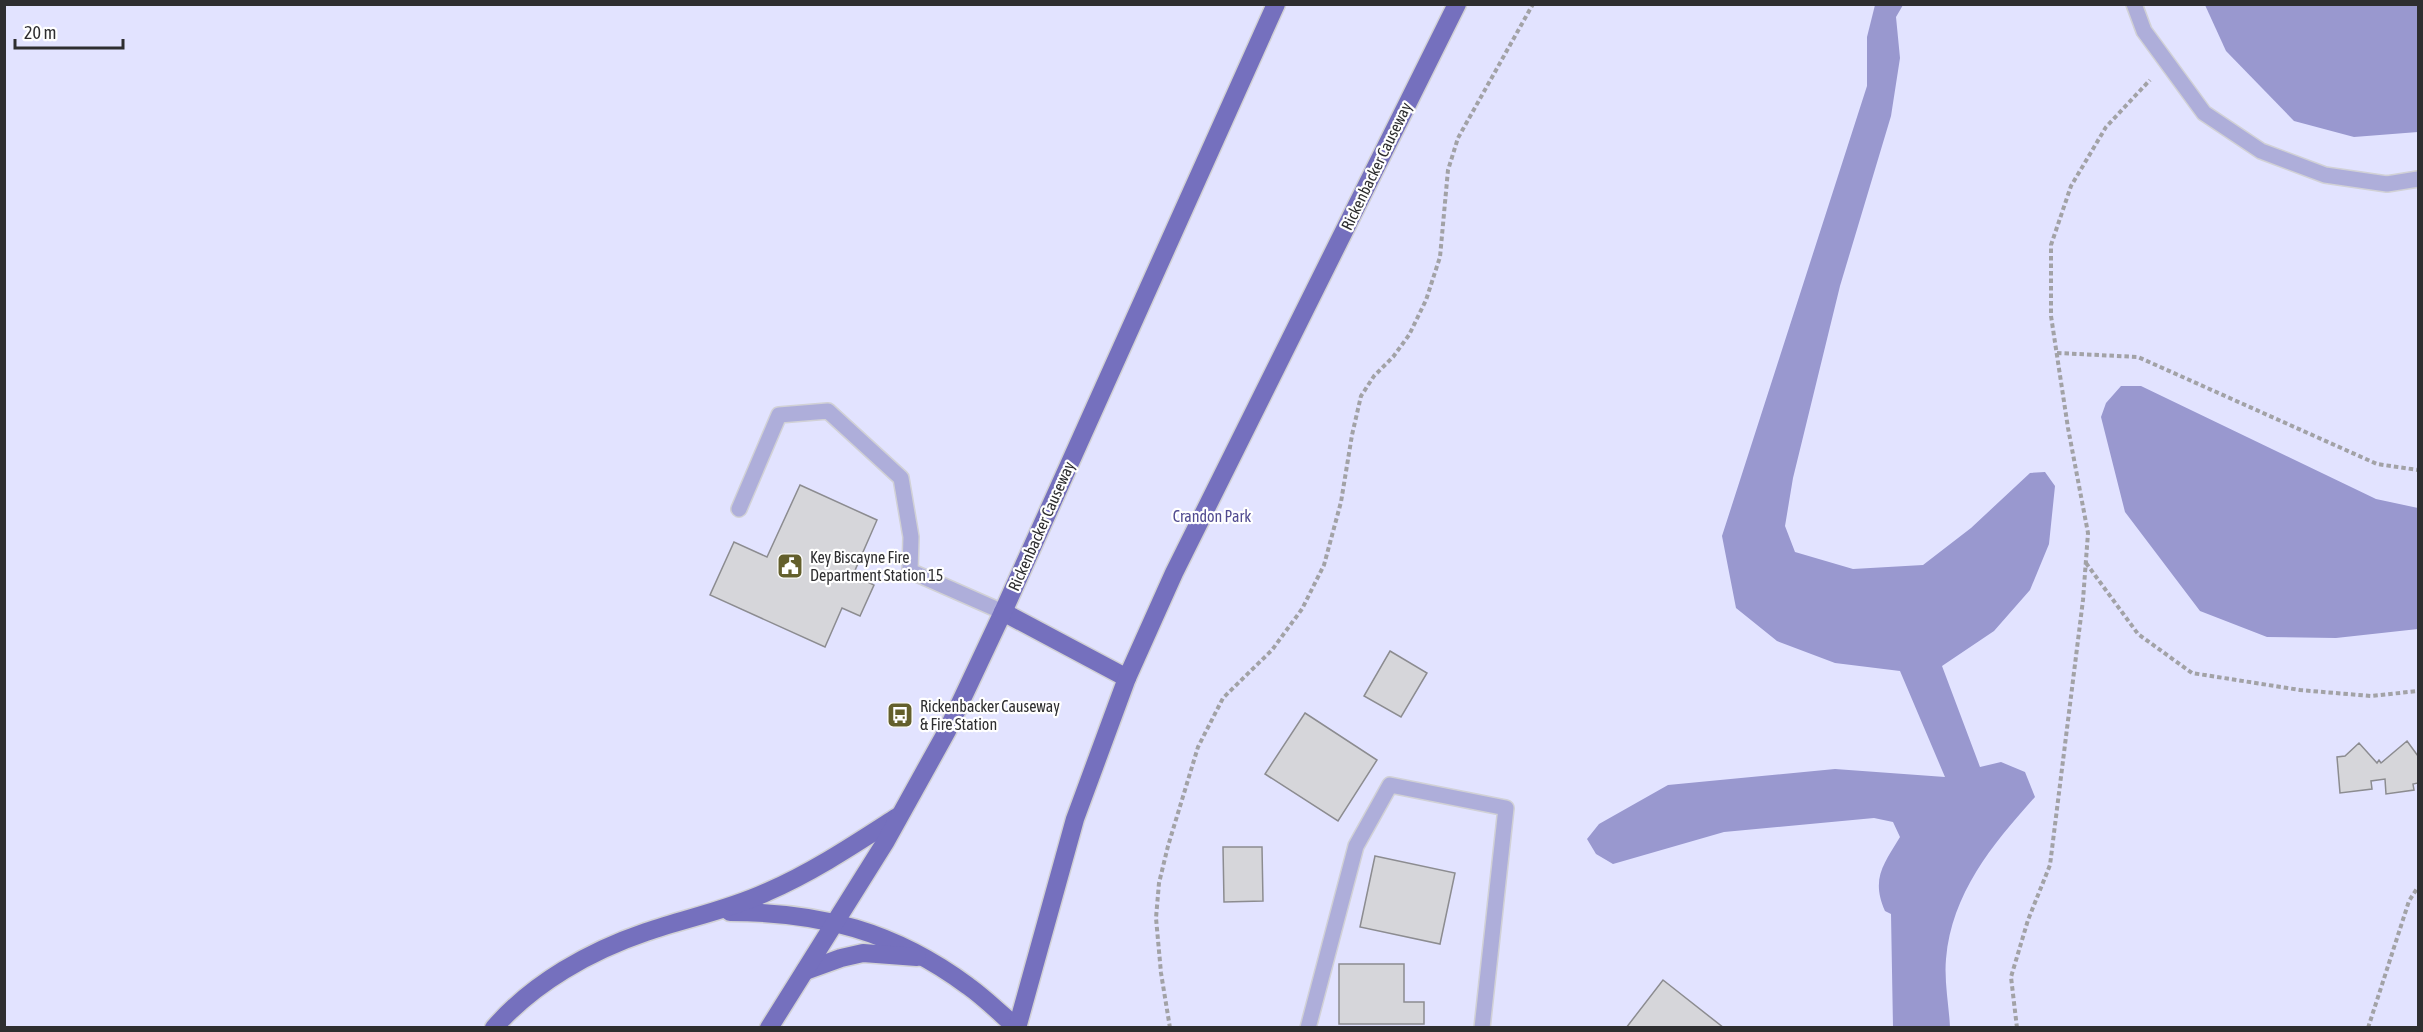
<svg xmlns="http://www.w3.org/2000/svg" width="2423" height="1032" font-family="'Asap Condensed',sans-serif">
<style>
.green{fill:#e2e3ff}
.water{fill:#9998cf}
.building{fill:#d6d6da;stroke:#8c8c90;stroke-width:1.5}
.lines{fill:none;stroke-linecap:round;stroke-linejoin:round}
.lane-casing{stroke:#d1d1d6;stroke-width:18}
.primary-casing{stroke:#d1d1d6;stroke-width:21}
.path{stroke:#a2a2a6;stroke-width:4;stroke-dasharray:4.5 3;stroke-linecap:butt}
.lane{stroke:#aeaeda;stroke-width:15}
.primary{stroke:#7570be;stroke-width:18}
.labels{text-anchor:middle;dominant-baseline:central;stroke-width:4.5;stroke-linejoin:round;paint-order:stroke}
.street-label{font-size:16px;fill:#2e2e30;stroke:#fff}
.park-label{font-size:16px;fill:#514b90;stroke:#fff}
.poi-label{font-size:16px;fill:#2e2e30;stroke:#fff;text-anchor:start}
</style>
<rect width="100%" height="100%" fill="#f5f5fa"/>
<!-- green -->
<polygon class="green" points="5,5 2418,5 2418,1027 5,1028"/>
<!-- water -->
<g class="water">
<path d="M 1875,5 L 1903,5 L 1896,17 L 1900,58 L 1891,116 L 1840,286 L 1793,478 L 1785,526 L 1795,552 L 1853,569 L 1923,565 L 1971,528 L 2030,473 L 2045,472 L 2055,486 L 2049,544 L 2030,590 L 1994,631 L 1942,666 L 1980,767 L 2001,762 L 2025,772 L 2035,797 C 1992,845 1952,893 1946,959 C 1944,981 1949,1006 1950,1027 L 1893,1027 L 1891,914 L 1885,911 C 1871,879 1883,865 1900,837 L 1893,822 L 1874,818 L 1724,832 L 1613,864 L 1596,854 L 1587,839 L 1599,824 L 1668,785 L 1835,769 L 1945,777 L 1900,671 L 1835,663 L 1777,641 L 1736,608 L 1722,536 L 1867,86 L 1867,37 Z"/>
<polygon points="2205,5 2418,5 2418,132 2354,137 2294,121 2226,51"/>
<polygon points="2121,386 2141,386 2376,499 2418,508 2418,629 2336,638 2267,637 2200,611 2125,512 2101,417 2106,403"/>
</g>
<!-- building -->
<g class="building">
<polygon points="800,485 877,520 853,575 874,585 860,616 842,608 825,647 710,595 734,542 767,557"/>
<polygon points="1390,651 1427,673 1401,717 1364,696"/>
<polygon points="1305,713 1377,760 1338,821 1265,774"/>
<polygon points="2407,741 2418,756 2418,783 2413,784 2414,790 2386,794 2385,779 2371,781 2372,789 2340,793 2337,757 2345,756 2359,743 2377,763 2379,760 2381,763"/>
<polygon points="1223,847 1262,847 1263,901 1224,902"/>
<polygon points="1375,856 1455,873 1440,944 1360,927"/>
<polygon points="1339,964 1404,964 1404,1002 1424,1002 1424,1024 1339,1024"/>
<polygon points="1663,980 1724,1028 1626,1028"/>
</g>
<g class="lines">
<!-- lane casing -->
<g class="lane-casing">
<g id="lane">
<polyline points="2134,4 2144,31 2204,113 2261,151 2325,175 2387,184 2418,179"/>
<polyline points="739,509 779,415 828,411 901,478 911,537 910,571 1003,612"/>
<polyline points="1308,1028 1356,846 1390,785 1506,808 1482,1028"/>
</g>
</g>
<!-- primary casing -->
<g class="primary-casing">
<g id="primary">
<polyline points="1003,612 1127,678"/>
<path d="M 730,912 C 820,912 894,931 968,986 C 985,998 1001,1014 1017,1028"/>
<polyline points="805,971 841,958 863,953 917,957"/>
<path d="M 494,1028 C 533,983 590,951 646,932 C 687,918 728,910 767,892 C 813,872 855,844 897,817"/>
<polyline points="769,1028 886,841 947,731 1003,612 1276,4"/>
<polyline points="1017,1028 1075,819 1127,678 1174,573 1457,4"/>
</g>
</g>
<!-- path -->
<g class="path">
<polyline points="2057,353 2138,357 2377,464 2418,470"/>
<polyline points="2086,563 2138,634 2192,673 2300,690 2371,696 2418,691"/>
<polyline points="1170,1028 1161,973 1156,918 1159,883 1168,846 1198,747 1223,698 1272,650 1302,609 1324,565 1341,502 1352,435 1361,396 1374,376 1393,357 1409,335 1426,300 1440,257 1448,170 1458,138 1533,4"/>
<polyline points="2017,1028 2011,977 2028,920 2050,865 2083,600 2088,533 2068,428 2051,316 2051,245 2071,186 2106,127 2150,80"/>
<polyline points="2368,1028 2409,901 2418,887"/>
</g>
<!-- lane -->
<use href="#lane" class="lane"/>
<!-- primary -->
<use href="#primary" class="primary"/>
</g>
<!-- icons -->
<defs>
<g id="civic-square" transform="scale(1.35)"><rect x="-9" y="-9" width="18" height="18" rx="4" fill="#635f2c" stroke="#fff"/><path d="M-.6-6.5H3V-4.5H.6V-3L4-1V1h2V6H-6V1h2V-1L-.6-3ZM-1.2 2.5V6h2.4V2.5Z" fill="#fff"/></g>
<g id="bus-square" transform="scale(1.35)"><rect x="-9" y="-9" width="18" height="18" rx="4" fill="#635f2c" stroke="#fff"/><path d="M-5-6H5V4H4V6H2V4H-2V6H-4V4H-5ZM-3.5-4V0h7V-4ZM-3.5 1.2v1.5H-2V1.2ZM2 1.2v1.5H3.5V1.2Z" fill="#fff"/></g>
</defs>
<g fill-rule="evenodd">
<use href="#civic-square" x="790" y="566"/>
<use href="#bus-square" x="900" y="715"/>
</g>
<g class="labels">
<!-- street labels -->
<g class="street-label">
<text transform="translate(1376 166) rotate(-64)">Rickenbacker Causeway</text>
<text transform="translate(1041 526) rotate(-66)">Rickenbacker Causeway</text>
</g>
<!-- park labels -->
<g class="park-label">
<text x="1212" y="516">Crandon Park</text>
</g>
<!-- poi labels -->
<g class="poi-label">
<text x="810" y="557">Key Biscayne Fire<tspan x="810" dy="18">Department Station 15</tspan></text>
<text x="920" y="706">Rickenbacker Causeway<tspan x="920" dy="18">&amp; Fire Station</tspan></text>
</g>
</g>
<!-- border -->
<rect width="2423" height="1032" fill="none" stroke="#2e2e30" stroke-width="12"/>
<!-- scale -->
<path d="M15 39v9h108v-9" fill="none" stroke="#2e2e30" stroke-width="3"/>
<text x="24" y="39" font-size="18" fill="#2e2e30" stroke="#ffffff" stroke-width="4.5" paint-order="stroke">20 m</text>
</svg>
